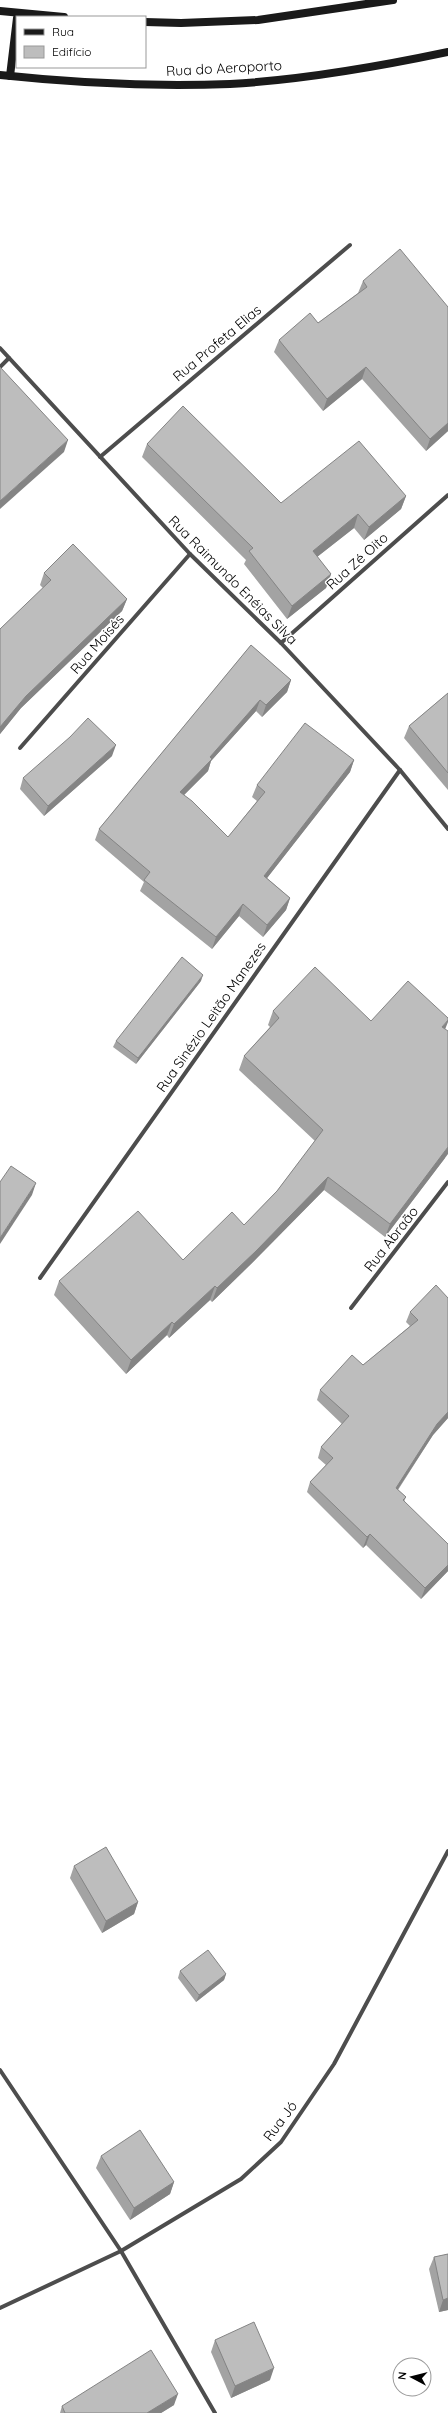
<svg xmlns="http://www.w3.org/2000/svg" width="448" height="2413" font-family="Quicksand,sans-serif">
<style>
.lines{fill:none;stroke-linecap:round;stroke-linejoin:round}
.minor{stroke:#4d4d4d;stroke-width:4}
.secondary{stroke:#1a1a1a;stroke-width:8}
.wall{fill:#a3a3a3}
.shaded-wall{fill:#848484}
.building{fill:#bdbdbd;stroke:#848484}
.labels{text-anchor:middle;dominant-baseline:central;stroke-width:3;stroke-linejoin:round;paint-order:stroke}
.street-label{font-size:14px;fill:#000;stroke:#fff}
</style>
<rect width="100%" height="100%" fill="#fff"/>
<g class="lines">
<!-- minor -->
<g class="minor">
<polyline points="0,348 190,554 281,643 400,770 448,829"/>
<polyline points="0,367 9,358"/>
<polyline points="100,457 350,245"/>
<polyline points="281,643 448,495"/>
<polyline points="20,748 190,554"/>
<polyline points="40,1278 400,770"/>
<polyline points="351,1308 448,1182"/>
<polyline points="0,2070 121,2251 215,2413"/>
<polyline points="0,2308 121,2251 241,2179 281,2142 334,2064 448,1851"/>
</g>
<!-- secondary -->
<g class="secondary">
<polyline points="0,11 64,17"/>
<polyline points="145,22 181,23 258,20 393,0"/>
<path d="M 0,75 C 75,83 154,87 230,84 C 303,80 377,67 448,52"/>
<polyline points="10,76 17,18"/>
</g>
</g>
<!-- wall -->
<g class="wall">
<polygon points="363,281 448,307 448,431 426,451 362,379 323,411 274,352 279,340 318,323 358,293"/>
<polygon points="147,444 281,503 406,496 401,509 364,540 354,528 317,557 331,574 326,588 287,619 244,564 246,560 142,457"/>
<polygon points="44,573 127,599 122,611 21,708 0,734 0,629 43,588 40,585"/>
<polygon points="251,645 291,680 287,692 262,717 256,711 211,761 208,771 184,795 228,837 257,801 252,797 257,785 354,760 350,772 267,878 290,898 286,910 263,937 239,916 212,949 140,891 144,882 95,840 99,829"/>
<polygon points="448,693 448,790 404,738 409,726"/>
<polygon points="112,756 44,816 20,789 23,778"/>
<polygon points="201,981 136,1064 113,1047 116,1041"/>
<polygon points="273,1011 371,1021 445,1029 445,1158 385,1237 324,1190 251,1264 212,1302 210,1300 169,1338 167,1335 126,1374 54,1295 59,1281 183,1260 244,1225 277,1191 315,1141 239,1070 244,1056 270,1027 268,1025"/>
<polygon points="448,1298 448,1418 433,1435 398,1490 406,1497 404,1502 448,1544 448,1571 421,1599 366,1545 363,1548 307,1492 310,1482 326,1465 318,1458 321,1447 342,1424 317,1400 320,1390 363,1365 410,1326 406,1322 410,1312"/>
<polygon points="74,1866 138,1902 134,1914 102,1933 70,1878"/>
<polygon points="180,1971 226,1974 224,1980 196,2002 178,1978"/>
<polygon points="101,2156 174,2182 170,2194 130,2220 96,2168"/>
<polygon points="448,2254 448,2310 439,2312 429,2269 434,2257"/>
<polygon points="215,2340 270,2380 231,2398 211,2352"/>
<polygon points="174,2405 161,2413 60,2413 62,2406"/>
</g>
<!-- shaded-wall -->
<g class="shaded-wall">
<polygon points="366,367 362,379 323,411 327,399"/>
<polygon points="448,423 448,431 426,451 430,439"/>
<polygon points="68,440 64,452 0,509 0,501"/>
<polygon points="406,496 401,509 364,540 369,527"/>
<polygon points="358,514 354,528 308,564 313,551"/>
<polygon points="331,574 326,588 287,619 292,606"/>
<polygon points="127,599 122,611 21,708 0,734 0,727 26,696"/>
<polygon points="291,680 287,692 262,717 266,705"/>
<polygon points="260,700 256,711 211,761 208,771 176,803 180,792 210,757"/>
<polygon points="116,745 112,756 44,816 48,806"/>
<polygon points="354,760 350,772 260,887 264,876"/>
<polygon points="290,898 286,910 263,937 267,925"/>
<polygon points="243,904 239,916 212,949 216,937"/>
<polygon points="203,975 201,981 136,1064 138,1058"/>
<polygon points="448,1020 448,1022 444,1032 442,1027"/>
<polygon points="448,1147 448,1154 445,1158 385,1237 390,1224"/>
<polygon points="328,1177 324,1190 251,1264 212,1302 217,1288"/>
<polygon points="36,1183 32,1195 0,1244 0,1238"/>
<polygon points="215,1286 210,1300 169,1338 174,1324"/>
<polygon points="172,1322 167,1335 126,1374 131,1360"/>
<polygon points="448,1412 448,1418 433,1435 392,1498 396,1488 437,1424"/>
<polygon points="370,1534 366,1545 363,1548 367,1537"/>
<polygon points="448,1565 448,1571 421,1599 425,1588"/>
<polygon points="138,1902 134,1914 102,1933 106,1921"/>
<polygon points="226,1974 224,1980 196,2002 199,1995"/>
<polygon points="174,2182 170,2194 130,2220 134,2208"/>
<polygon points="448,2298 448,2310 439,2312 443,2300"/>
<polygon points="274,2368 270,2380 231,2398 235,2386"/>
<polygon points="178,2394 174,2405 161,2413 147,2413"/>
</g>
<!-- building -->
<g class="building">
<polygon points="400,249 448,307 448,423 430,439 366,367 327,399 279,340 310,313 318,323 367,287 363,281"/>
<polygon points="0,367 68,440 0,501"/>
<polygon points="183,406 281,503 359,441 406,496 369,527 358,514 313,551 331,574 292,606 249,551 253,548 147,444"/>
<polygon points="73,544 127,599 26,696 0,727 0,629 51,580 44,573"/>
<polygon points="251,645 291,680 266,705 260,700 210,757 212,759 180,792 192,801 228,837 265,792 257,785 305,723 354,760 264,876 290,898 267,925 243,904 216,937 144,880 150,872 99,829"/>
<polygon points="448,693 448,773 409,726"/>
<polygon points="88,718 116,745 48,806 23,778 70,737"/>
<polygon points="182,957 203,975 138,1058 116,1041"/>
<polygon points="315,967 371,1021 408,981 448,1018 448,1020 442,1027 448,1031 448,1147 390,1224 328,1177 256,1251 217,1288 215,1286 174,1324 172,1322 131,1360 59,1281 138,1211 183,1260 232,1212 244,1225 277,1191 323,1130 244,1056 279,1018 273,1011"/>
<polygon points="11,1166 36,1183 0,1238 0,1182"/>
<polygon points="436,1285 448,1298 448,1412 437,1424 396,1488 406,1497 403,1500 448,1544 448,1565 425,1588 370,1534 367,1537 310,1482 333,1458 321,1447 349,1416 320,1390 352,1355 363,1365 418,1320 410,1312"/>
<polygon points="106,1847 138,1902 106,1921 74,1866"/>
<polygon points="208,1950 226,1974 199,1995 180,1971"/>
<polygon points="140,2130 174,2182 134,2208 101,2156"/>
<polygon points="448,2254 448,2298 443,2300 434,2257"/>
<polygon points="254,2322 274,2368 235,2386 215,2340"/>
<polygon points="151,2350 178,2394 147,2413 65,2413 62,2406"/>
</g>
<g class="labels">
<!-- street labels -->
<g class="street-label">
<text transform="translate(224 68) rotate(-3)">Rua do Aeroporto</text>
<text transform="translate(217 343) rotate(-40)">Rua Profeta Elias</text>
<text transform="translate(357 561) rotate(-42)">Rua Zé Oito</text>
<text transform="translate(233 580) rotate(45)">Rua Raimundo Enéias Silva</text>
<text transform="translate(97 644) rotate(-49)">Rua Moisés</text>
<text transform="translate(211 1017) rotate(-55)">Rua Sinézio Leitão Manezes</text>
<text transform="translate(391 1239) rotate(-52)">Rua Abraão</text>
<text transform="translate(280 2121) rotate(-53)">Rua Jó</text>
</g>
</g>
<!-- legend -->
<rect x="16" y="16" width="130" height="52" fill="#ffffff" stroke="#999999"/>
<rect x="24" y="29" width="20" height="6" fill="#1a1a1a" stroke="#999999"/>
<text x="52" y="36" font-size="12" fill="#000000">Rua</text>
<rect x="24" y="46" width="20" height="12" fill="#bdbdbd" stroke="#999999"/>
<text x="52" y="56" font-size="12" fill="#000000">Edifício</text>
<!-- north arrow -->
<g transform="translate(412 2377) rotate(277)"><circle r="19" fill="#ffffff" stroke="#999999"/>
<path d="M0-3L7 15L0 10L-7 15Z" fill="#000000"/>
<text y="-6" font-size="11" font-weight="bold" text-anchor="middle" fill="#000000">N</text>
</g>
</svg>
